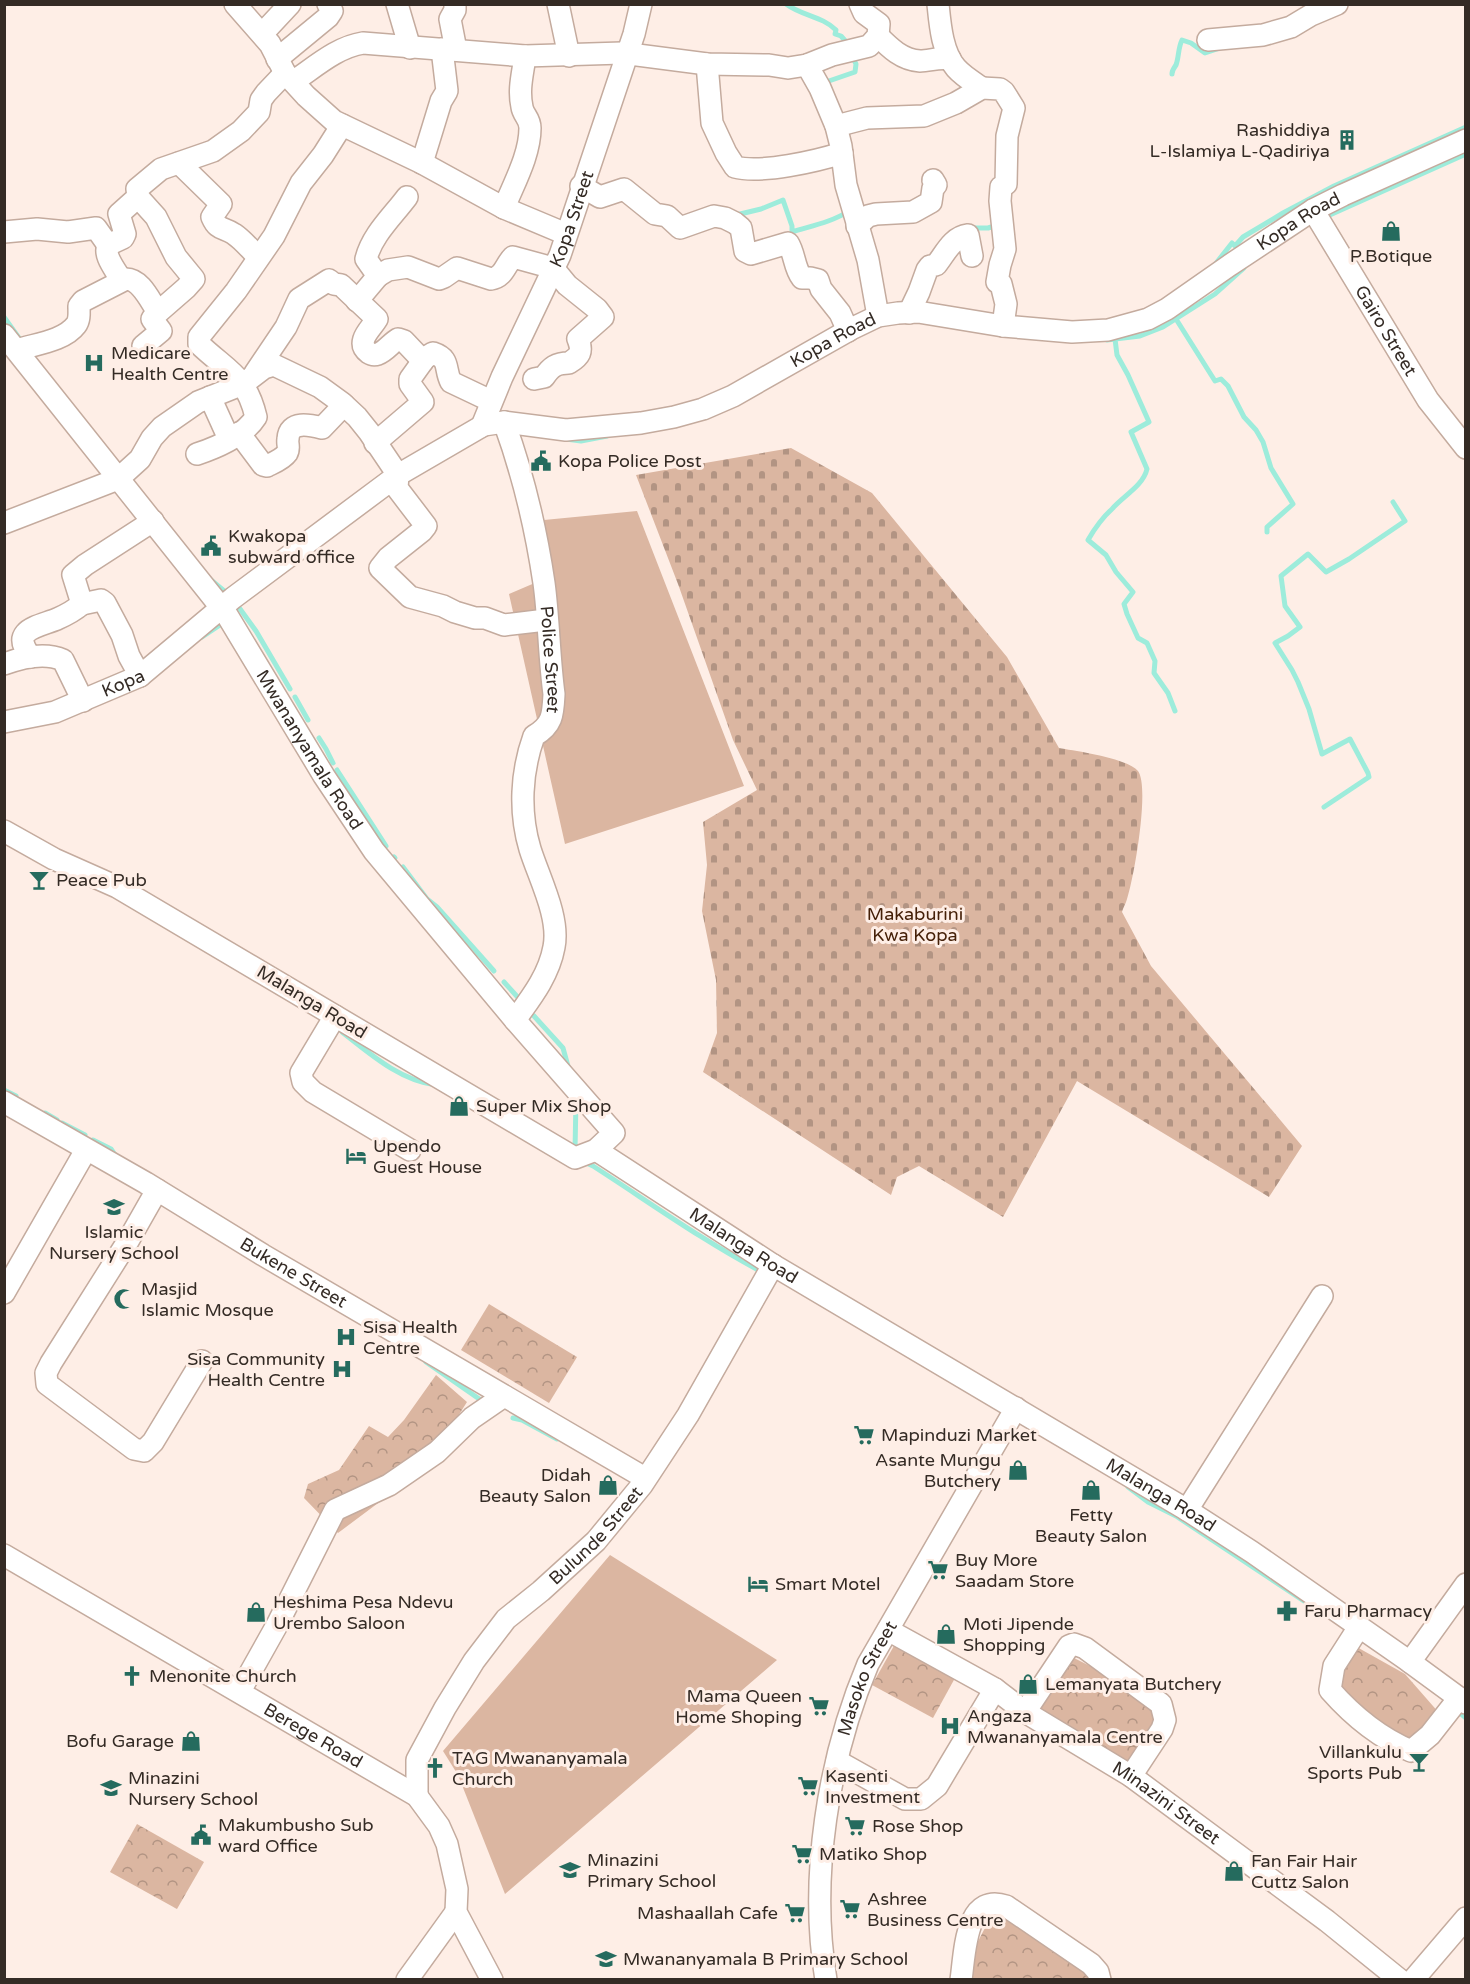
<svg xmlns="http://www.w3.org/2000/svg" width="1470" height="1984" font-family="'Varela Round',sans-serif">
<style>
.cemetery{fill:url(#cemetery-stones)}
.park{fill:url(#park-crowns)}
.pitch{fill:#dbb6a1}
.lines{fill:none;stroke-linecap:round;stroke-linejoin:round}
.stream{stroke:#9decdb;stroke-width:5}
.minor-casing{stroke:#c4ab9e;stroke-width:24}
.minor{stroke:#fff;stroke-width:21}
.labels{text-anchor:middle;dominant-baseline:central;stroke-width:6;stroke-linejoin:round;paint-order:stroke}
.poi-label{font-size:18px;fill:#342b25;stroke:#feeee6;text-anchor:start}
.street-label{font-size:18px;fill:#342b25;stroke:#feeee6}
.park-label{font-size:18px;fill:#452008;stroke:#feeee6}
</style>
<defs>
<pattern id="cemetery-stones" width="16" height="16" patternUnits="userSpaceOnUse" patternTransform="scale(1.5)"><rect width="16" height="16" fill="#dbb6a1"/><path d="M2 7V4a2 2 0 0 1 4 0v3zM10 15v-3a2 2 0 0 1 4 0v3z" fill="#b29483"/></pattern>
<pattern id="park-crowns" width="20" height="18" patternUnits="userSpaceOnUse" patternTransform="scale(1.5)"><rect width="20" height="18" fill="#dbb6a1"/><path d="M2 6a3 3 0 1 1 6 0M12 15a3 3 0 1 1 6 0" fill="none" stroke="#b29483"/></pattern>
</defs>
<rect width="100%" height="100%" fill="#feeee6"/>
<!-- cemetery -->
<path class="cemetery" d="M 791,448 L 872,493 L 1007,657 L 1059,748 C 1076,751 1127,758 1138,771 C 1150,787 1134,878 1127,899 C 1126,903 1123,908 1122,912 L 1151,966 L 1302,1146 L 1269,1197 L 1077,1081 L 1003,1217 L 919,1166 L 897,1177 L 891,1195 L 703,1072 L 717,1033 L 716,980 L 702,911 L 707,865 L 703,822 L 757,790 L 733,740 L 678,584 L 636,475 Z"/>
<!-- park -->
<g class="park">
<polygon points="489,1304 577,1357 549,1403 461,1350"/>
<polygon points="436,1375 467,1402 425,1468 338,1533 304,1498 308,1484 339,1470 369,1426 388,1437 404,1420"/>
<polygon points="895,1644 955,1678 933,1718 872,1685"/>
<polygon points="1355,1646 1405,1674 1440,1714 1410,1747 1334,1692 1336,1669"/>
<polygon points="1066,1654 1124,1683 1162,1719 1126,1770 1033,1711"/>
<polygon points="137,1824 204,1862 177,1909 110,1872"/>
<polygon points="1010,1916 1099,1980 958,1980 987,1924"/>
</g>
<!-- pitch -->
<g class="pitch">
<polygon points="637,511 744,786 565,844 509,594 551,576 544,520"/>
<polygon points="610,1555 777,1660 505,1894 458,1775 443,1751"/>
</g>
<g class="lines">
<!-- stream -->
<g class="stream">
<path d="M 786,4 C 802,16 822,16 836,30 L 835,34 L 841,36 L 849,45"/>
<path d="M 1172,74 C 1172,70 1174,68 1176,65 C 1179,57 1178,48 1182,40 L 1191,43 L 1205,53 L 1220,48"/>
<polyline points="823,83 855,72 856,64 853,58 856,55"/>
<path d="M 736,215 L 761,209 L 783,200 L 792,226 L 792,232 C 811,226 832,222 849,211"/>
<polyline points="1323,218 1466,154"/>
<polyline points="969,228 988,228 998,225"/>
<polyline points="1217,262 1232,243 1235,246 1243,237 1283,213 1334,186 1466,127"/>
<polyline points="4,317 19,338"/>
<polyline points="1176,319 1215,381 1221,379 1228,386 1244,417 1256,430 1263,442 1271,468 1293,504 1267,527 1267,532"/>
<path d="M 1115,339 L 1117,355 L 1128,375 L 1149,422 L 1131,432 L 1147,469 C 1143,486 1123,496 1112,509 C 1102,518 1095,528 1088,540 L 1106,555 L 1116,572 L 1133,592 L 1124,604 L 1127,614 L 1138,638 L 1147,643 L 1155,661 L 1154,673 L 1168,693 L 1175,711"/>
<polyline points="1107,340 1140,336 1163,327 1215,294 1244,268"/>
<polyline points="566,439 581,441 607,436"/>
<polyline points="211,580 229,595"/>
<polyline points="235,602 256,631 290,689"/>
<polyline points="202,637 220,625 223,621"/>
<polyline points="295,697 308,720"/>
<polyline points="319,738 326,749"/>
<polyline points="327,751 333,763"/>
<polyline points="337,770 386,846"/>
<polyline points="1324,807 1369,777 1368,773 1350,739 1322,754 1309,709 1298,682 1292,670 1275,643 1288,636 1300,627 1285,606 1281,576 1308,554 1326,572 1349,559 1405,521 1393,502"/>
<polyline points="394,857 395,858"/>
<polyline points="403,867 427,899 437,907 494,971"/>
<polyline points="504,982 523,1003"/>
<polyline points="534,1016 563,1048 569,1070"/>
<path d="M 342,1032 C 369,1053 400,1081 436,1085"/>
<polyline points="4,1090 16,1096"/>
<polyline points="45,1113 57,1120"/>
<polyline points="62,1123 85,1135"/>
<polyline points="93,1140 111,1149 115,1155"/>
<polyline points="575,1150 576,1100"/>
<path d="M 582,1161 L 593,1166 C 649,1202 703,1241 762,1272"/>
<polyline points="426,1362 485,1403"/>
<polyline points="513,1418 522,1420 557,1439"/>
<polyline points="1128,1487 1148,1502 1176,1516 1319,1611"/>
<polyline points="1455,1709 1466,1718"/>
</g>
<!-- minor casing -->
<g class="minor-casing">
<g id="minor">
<polyline points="235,4 270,44 285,73 306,96 334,121 422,163 504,208 566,234"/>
<polyline points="397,4 410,48"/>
<polyline points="455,4 455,10 450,19 456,50"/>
<polyline points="558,4 569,56"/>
<path d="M 938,4 C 940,24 942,52 956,68 C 963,76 973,82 982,88"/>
<polyline points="262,34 290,4"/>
<path d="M 878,36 C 890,48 902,60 920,61 C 930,61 938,57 950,59"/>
<polyline points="1208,40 1263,35 1291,27 1311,15 1337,4"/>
<polyline points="277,59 328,17 332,11 328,4"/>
<path d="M 707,64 L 712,123 L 726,153 L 735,167 C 761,174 817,161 842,153"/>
<polyline points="807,65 820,88 836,126 841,146 846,185 868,260 878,316"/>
<path d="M 294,81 C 315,67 337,47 363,43 L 525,56 L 622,53 L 707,64 L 769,65 L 788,68 L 807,65 L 832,55 L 869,46 L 878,36 L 879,24 L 864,13 L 860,4"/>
<polyline points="836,126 867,118 924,116 956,103 982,88 1000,89 1004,92 1014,108 1007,136 1006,184 1001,187 1000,201 1005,249 1000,265 997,282 1001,284 1006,304 1003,326"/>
<path d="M 179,163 L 221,204 L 212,217 C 218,231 224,227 234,234 C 243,240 251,250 258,257"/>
<polyline points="422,163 441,101 447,91 442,49"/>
<path d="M 581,186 L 600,197 L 624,189 L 655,214 L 667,216 L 680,228 L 714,216 L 725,218 L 735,223 L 741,228 L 745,251 L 751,254 L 788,243 C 795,254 794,268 802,278 L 810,278 L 818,280 L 821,289 L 840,313 L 848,331"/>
<polyline points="138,197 156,217 176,257 194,279 186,288 155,315 152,319 161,331 143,346"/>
<path d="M 504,208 C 514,183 530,155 530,128 C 530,118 523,115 522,107 C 518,89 523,73 525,56"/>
<path id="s1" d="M 1313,210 L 1428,400 L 1466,448"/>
<polyline points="857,226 868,216 876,214 913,212 931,202 933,188 936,185 933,180"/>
<polyline points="4,232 37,229 68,232 96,228 108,245 123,238 125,234 119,214 138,197 137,189 161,169 213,151 241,131 259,112 261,100 266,93 285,73"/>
<path d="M 108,245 C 103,256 116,270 121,280"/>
<path d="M 378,276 L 388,270 L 408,267 L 439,279 L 444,277 L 457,268 L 491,279 C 504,277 505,265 513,257 L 553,268 L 567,285 L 597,309 L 603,317 L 578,339 C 583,352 580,356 569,363 C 556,363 551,367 544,377 L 534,379"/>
<path d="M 357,301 L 378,276 L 366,259 C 372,235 392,217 407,197"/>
<path d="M 909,313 L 919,292 L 927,270 L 930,266 L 936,265 C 945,254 952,237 968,235 L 972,256"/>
<path id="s2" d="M 4,335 L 227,615 L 324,776 L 374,851 L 515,1020 L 614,1133 L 596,1150 L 575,1158 L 117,887 L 54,859 L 4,831"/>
<path d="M 17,350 C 35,344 64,341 76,325 C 80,320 79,312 79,306 L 83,301 L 126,279 C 141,279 150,301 158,312"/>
<path d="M 255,373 L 286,327 L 299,299 L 329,280 L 334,284 L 341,285 L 377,319 C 372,328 354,342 369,353 C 372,355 375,355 378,354 C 386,351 391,343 398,339 L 404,341 L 423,361"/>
<polyline points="210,397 229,439"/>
<path id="s3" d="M 504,422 C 523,474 536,529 544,583 C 549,620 549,657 554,694 C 553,714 553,725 534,736 C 521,772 519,812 530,849 C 539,878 560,917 554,947 C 549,975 531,998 515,1020"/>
<path id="s4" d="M 482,426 L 502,377 L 560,255 L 634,34 L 641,4"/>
<path d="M 239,433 L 263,465 L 267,466 C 273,463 283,459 287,453 C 290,448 287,444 288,439 C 289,420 310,425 322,428 L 344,405"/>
<path d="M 375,443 L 423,402 L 410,384 L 410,379 L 425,358 L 433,353 C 451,359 444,369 451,382 L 491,401"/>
<path d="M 197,454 C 218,447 244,436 256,417 C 246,375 227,371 199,344 L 199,337 L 236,291 L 274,236 L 301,183 L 323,155 L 342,125"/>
<polyline points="4,523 118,479 140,459 152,438 162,427 198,402 243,384 264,368 274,365 320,387 342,403 357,417 369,432 398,475 397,488 426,526 422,531 388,558 380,568 410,597 443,606 455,612 475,618 485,618 504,625 546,620"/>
<polyline points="82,604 101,600 105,603 122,635 129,656 140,676"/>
<path d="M 31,657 C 9,630 37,627 57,619 C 66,615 75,610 82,604 L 73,575 L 85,565 L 153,521"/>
<path d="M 4,664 C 23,657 45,652 63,660 L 83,701"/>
<path id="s5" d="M 4,722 L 55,712 L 140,676 L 233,598 L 398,475 L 484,425 L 504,422 L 566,430 L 641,423 L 674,417 L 703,409 L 733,396 L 851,329 L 878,316 L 898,313 L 918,312 L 1003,326 L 1072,332 L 1108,330 L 1148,319 L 1167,309 L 1230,265 L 1313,210 L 1343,195 L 1466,140"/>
<polyline points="335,1016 301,1073 303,1082 313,1092 410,1150"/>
<path id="s6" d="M 4,1102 L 146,1183 L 263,1255 L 645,1478"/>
<path id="s7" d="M 596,1150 L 773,1265 L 1187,1510 L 1252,1552 L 1410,1662 L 1466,1703"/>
<polyline points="157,1190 128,1241 51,1363 46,1373 47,1384 134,1449 144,1451 153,1442 202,1361"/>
<polyline points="4,1293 86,1150"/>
<polyline points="1187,1510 1322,1296"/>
<path id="s8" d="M 4,1555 L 417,1796 L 439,1826 L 447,1844 L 457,1889 L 456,1912 L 492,1980"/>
<path d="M 1359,1627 L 1334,1666 L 1330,1690 C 1352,1715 1380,1738 1411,1751 L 1430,1735 L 1459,1698"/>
<path id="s9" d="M 888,1630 L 995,1689 L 1025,1712 L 1131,1776 L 1327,1921 L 1400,1980"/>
<polyline points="1410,1662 1466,1584"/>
<polyline points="240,1691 277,1625 335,1510 389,1485 437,1452 472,1418 504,1396"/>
<polyline points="1025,1712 1069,1646 1074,1644 1085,1648 1161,1704 1165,1720 1162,1729 1131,1776"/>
<polyline points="837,1761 905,1799 921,1799 937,1786 995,1689"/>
<path id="s10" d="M 417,1796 L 417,1760 L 445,1708 L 474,1661 L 506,1619 L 541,1591 L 596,1541 L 642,1485 L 688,1415 L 773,1265"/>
<polyline points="407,1980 456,1912"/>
<path id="s11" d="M 826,1980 C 809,1878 828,1759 868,1664 L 1016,1408"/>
<path d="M 961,1980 C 965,1953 965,1892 1006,1906 L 1091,1964 L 1098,1972 L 1100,1980"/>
<polyline points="1413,1980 1466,1918"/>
</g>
</g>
<!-- minor -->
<use href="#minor" class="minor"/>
</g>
<!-- icons -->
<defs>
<g id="building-bare" transform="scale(1.62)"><path d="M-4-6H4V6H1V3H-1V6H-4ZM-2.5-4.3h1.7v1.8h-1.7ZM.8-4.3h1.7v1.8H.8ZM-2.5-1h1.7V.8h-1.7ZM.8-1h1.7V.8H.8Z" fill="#256b5e" stroke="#feeee6" stroke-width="2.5" paint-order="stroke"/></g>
<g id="shop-bare" transform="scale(1.62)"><path d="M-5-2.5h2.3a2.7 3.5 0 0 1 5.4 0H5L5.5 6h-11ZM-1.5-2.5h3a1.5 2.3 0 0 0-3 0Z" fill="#256b5e" stroke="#feeee6" stroke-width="2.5" paint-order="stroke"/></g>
<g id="hospital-bare" transform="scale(1.62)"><path d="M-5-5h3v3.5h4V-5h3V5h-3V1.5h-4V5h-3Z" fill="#256b5e" stroke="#feeee6" stroke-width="2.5" paint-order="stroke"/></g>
<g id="civic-bare" transform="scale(1.62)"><path d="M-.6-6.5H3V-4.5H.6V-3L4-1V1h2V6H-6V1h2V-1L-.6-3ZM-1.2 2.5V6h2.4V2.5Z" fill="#256b5e" stroke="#feeee6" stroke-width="2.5" paint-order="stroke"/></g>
<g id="bar-bare" transform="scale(1.62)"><path d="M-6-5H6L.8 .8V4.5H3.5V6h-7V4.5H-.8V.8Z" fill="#256b5e" stroke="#feeee6" stroke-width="2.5" paint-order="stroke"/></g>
<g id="hotel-bare" transform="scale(1.62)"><path d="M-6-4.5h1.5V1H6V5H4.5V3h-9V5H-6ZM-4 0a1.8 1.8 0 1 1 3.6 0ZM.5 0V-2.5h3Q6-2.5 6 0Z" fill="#256b5e" stroke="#feeee6" stroke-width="2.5" paint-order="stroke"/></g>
<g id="school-bare" transform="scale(1.62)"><path d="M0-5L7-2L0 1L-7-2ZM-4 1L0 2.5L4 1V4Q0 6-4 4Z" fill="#256b5e" stroke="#feeee6" stroke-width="2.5" paint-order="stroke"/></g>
<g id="mosque-bare" transform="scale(1.62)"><path d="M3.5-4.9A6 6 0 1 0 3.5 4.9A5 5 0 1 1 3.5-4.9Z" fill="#256b5e" stroke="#feeee6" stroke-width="2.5" paint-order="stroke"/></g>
<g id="supermarket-bare" transform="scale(1.62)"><path d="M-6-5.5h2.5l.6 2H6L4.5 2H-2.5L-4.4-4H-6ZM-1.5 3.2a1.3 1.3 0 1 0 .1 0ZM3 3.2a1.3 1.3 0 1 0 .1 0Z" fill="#256b5e" stroke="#feeee6" stroke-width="2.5" paint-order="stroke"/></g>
<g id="pharmacy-bare" transform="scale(1.62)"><path d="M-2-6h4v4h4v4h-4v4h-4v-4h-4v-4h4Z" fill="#256b5e" stroke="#feeee6" stroke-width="2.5" paint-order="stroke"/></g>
<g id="church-bare" transform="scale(1.62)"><path d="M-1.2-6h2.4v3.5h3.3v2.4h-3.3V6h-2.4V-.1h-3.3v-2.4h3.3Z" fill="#256b5e" stroke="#feeee6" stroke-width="2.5" paint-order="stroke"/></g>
</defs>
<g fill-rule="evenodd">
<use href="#building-bare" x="1347" y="140"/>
<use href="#shop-bare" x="1391" y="231"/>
<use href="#hospital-bare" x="94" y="363"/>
<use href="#civic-bare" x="541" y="461"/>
<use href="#civic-bare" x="211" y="546"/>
<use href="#bar-bare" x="39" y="880"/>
<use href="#shop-bare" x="459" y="1106"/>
<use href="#hotel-bare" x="356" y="1156"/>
<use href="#school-bare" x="114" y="1207"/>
<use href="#mosque-bare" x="124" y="1299"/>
<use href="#hospital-bare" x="346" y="1337"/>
<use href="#hospital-bare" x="342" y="1369"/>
<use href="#supermarket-bare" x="864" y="1435"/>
<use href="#shop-bare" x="1018" y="1470"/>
<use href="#shop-bare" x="608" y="1485"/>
<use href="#shop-bare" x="1091" y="1490"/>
<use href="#supermarket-bare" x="938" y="1570"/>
<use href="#hotel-bare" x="758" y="1584"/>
<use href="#pharmacy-bare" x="1287" y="1611"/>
<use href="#shop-bare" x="256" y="1612"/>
<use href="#shop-bare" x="946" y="1634"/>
<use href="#church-bare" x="132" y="1676"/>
<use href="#shop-bare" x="1028" y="1684"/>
<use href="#supermarket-bare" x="819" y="1706"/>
<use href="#hospital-bare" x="950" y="1726"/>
<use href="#shop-bare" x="191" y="1741"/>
<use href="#bar-bare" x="1419" y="1762"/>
<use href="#church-bare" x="435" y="1768"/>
<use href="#supermarket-bare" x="808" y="1786"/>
<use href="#school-bare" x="111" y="1788"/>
<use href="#supermarket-bare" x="855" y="1826"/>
<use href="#civic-bare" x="201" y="1835"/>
<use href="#supermarket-bare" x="802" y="1854"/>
<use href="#school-bare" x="570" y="1870"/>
<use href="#shop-bare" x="1234" y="1871"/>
<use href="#supermarket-bare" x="850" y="1909"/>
<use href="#supermarket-bare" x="795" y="1913"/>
<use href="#school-bare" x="606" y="1959"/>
</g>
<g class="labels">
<!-- poi labels -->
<g class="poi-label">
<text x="1330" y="130" text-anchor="end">Rashiddiya<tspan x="1330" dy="21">L-Islamiya L-Qadiriya</tspan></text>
<text x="1391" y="256" text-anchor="middle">P.Botique</text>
<text x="111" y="353">Medicare<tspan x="111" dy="21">Health Centre</tspan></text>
<text x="558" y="461">Kopa Police Post</text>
<text x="228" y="536">Kwakopa<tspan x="228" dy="21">subward office</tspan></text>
<text x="56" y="880">Peace Pub</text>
<text x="476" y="1106">Super Mix Shop</text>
<text x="373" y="1146">Upendo<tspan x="373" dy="21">Guest House</tspan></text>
<text x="114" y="1232" text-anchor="middle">Islamic<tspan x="114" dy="21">Nursery School</tspan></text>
<text x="141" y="1289">Masjid<tspan x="141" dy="21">Islamic Mosque</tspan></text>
<text x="363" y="1327">Sisa Health<tspan x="363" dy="21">Centre</tspan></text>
<text x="325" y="1359" text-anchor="end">Sisa Community<tspan x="325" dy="21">Health Centre</tspan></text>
<text x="881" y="1435">Mapinduzi Market</text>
<text x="1001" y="1460" text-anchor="end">Asante Mungu<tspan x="1001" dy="21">Butchery</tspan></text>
<text x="591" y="1475" text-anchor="end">Didah<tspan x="591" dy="21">Beauty Salon</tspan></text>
<text x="1091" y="1515" text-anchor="middle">Fetty<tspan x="1091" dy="21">Beauty Salon</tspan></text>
<text x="955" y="1560">Buy More<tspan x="955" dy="21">Saadam Store</tspan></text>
<text x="775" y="1584">Smart Motel</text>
<text x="273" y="1602">Heshima Pesa Ndevu<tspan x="273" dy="21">Urembo Saloon</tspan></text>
<text x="1304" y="1611">Faru Pharmacy</text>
<text x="963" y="1624">Moti Jipende<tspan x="963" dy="21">Shopping</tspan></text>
<text x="149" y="1676">Menonite Church</text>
<text x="1045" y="1684">Lemanyata Butchery</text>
<text x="802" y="1696" text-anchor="end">Mama Queen<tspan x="802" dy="21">Home Shoping</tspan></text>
<text x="967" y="1716">Angaza<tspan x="967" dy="21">Mwananyamala Centre</tspan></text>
<text x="174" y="1741" text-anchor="end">Bofu Garage</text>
<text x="1402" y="1752" text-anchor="end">Villankulu<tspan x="1402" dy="21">Sports Pub</tspan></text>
<text x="452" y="1758">TAG Mwananyamala<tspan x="452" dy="21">Church</tspan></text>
<text x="825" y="1776">Kasenti<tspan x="825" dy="21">Investment</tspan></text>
<text x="128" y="1778">Minazini<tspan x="128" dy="21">Nursery School</tspan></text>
<text x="218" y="1825">Makumbusho Sub<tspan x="218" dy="21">ward Office</tspan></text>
<text x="872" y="1826">Rose Shop</text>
<text x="819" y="1854">Matiko Shop</text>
<text x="587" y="1860">Minazini<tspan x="587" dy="21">Primary School</tspan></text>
<text x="1251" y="1861">Fan Fair Hair<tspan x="1251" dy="21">Cuttz Salon</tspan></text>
<text x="867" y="1899">Ashree<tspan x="867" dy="21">Business Centre</tspan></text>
<text x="778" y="1913" text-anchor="end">Mashaallah Cafe</text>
<text x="623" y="1959">Mwananyamala B Primary School</text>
</g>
<!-- street labels -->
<g class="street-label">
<text stroke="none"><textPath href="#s4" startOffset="226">Kopa Street</textPath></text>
<text stroke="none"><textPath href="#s5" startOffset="1444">Kopa Road</textPath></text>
<text stroke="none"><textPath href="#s1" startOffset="141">Gairo Street</textPath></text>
<text stroke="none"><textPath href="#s5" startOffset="940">Kopa Road</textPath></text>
<text stroke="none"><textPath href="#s3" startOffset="243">Police Street</textPath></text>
<text stroke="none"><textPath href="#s5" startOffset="126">Kopa</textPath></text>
<text stroke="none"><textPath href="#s2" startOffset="516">Mwananyamala Road</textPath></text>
<text transform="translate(312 1002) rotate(31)">Malanga Road</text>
<text stroke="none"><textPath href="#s7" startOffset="176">Malanga Road</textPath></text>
<text stroke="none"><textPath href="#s6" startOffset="336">Bukene Street</textPath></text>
<text stroke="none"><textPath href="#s7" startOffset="662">Malanga Road</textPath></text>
<text stroke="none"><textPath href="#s10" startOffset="326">Bulunde Street</textPath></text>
<text stroke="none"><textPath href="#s11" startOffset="309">Masoko Street</textPath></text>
<text stroke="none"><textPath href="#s8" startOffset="358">Berege Road</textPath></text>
<text stroke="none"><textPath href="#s9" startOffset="328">Minazini Street</textPath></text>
</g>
<!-- park labels -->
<g class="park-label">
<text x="915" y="914">Makaburini<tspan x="915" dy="21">Kwa Kopa</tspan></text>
</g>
</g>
<!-- border -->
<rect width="1470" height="1984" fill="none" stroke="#342b25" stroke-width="12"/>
</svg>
